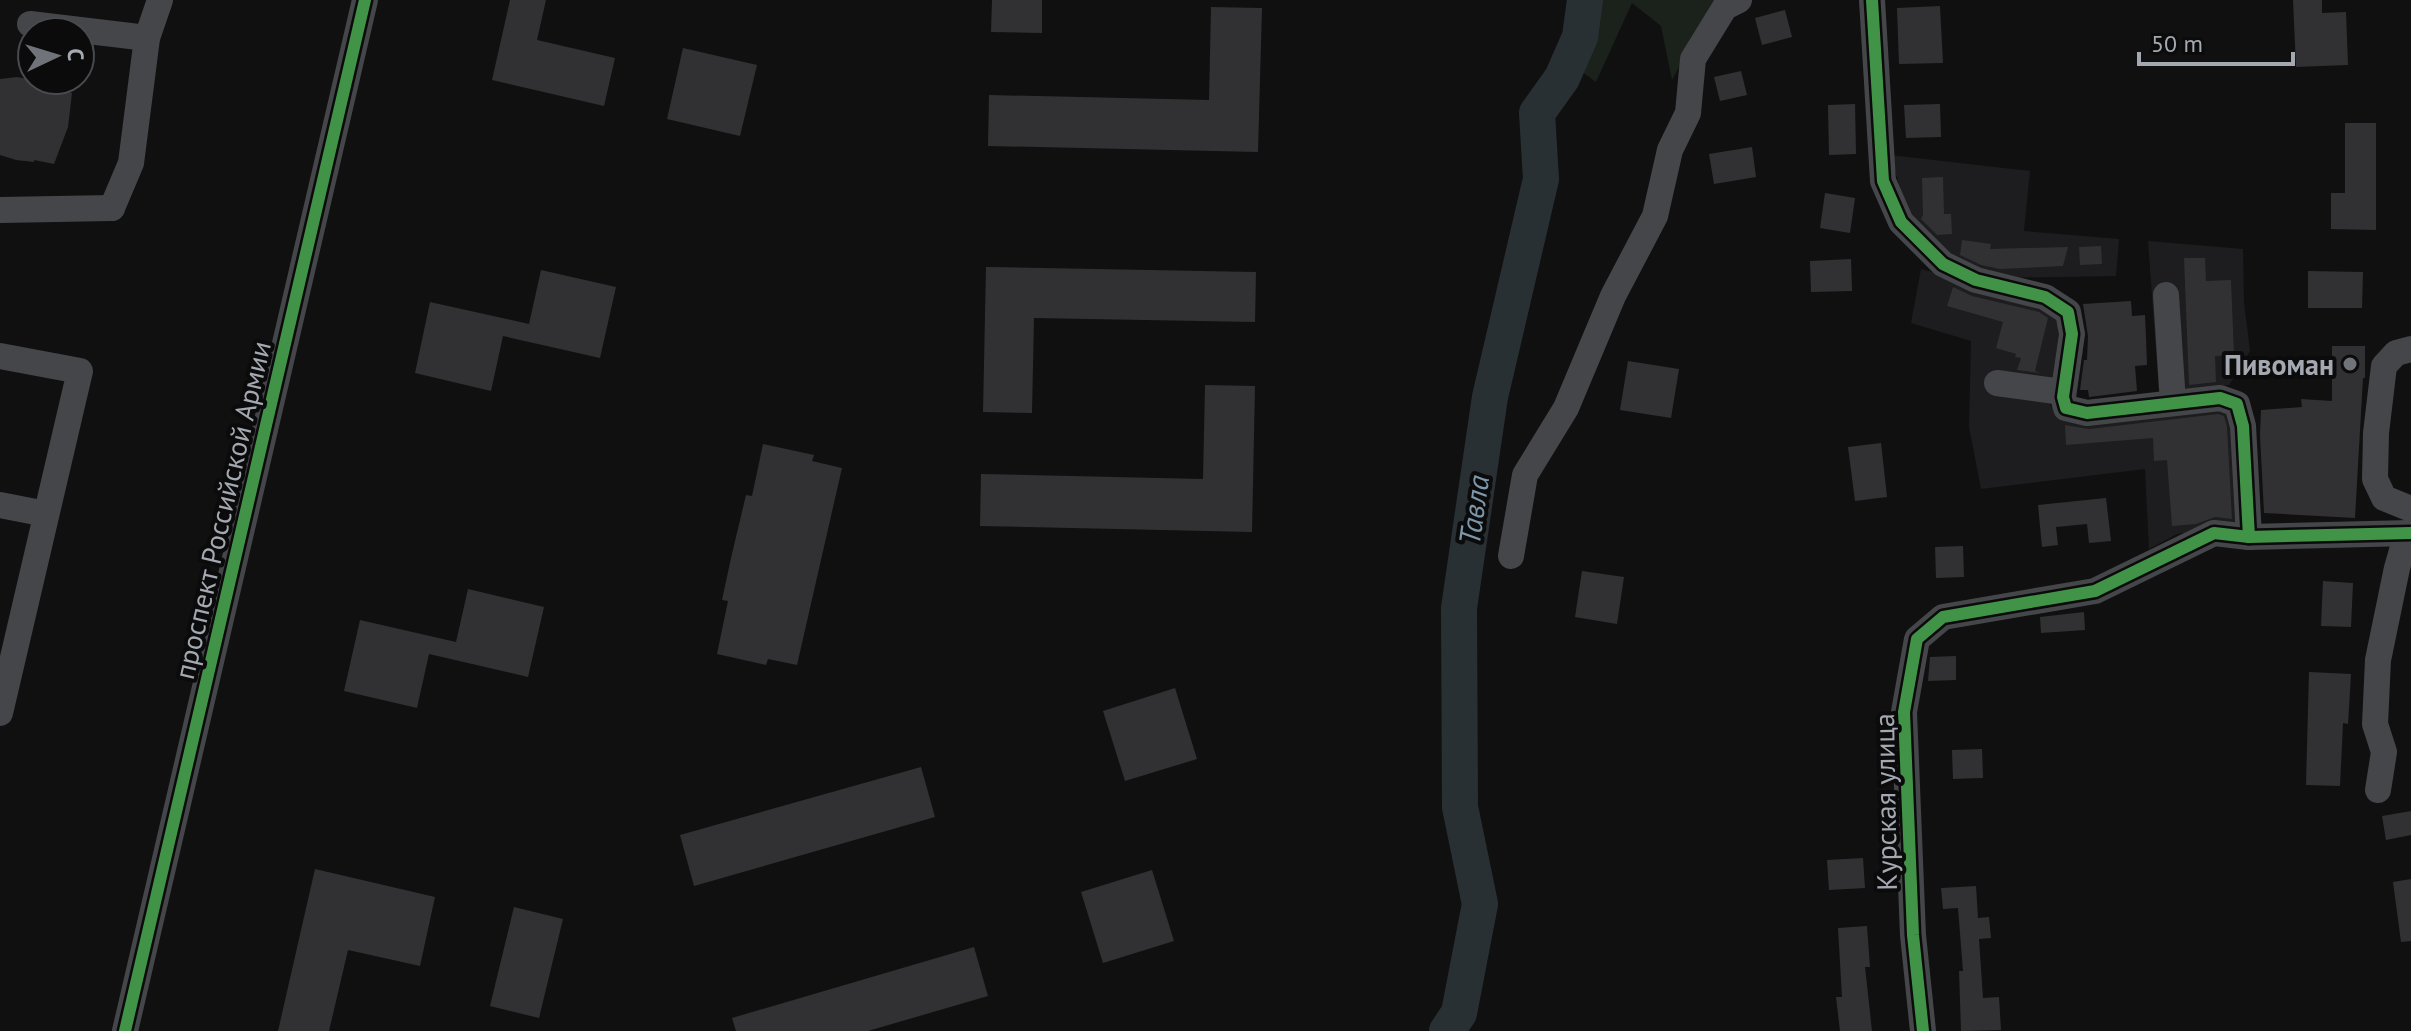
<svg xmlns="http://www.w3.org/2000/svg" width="2411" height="1031" font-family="'PT Sans',sans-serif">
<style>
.built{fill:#1d1d1f}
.green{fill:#1b211b}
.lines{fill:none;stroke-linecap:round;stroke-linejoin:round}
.river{stroke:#293034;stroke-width:36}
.building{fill:#313133}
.minor{stroke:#454649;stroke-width:26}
.cycleway-casing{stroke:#0b0b0c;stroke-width:17}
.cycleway{stroke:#419447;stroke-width:12}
.poi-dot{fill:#707379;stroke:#0b0b0c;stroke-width:3}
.labels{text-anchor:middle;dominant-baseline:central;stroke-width:8;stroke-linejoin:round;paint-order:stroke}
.poi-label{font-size:28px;font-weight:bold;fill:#a3a8b1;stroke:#0b0b0c;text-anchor:end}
.street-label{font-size:28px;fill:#a3a8b1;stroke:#0b0b0c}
.water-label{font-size:30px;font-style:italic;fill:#7c97a9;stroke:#0b0b0c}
</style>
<rect width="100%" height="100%" fill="#101011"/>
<!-- built -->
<g class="built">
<polygon points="1890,155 2030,171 2024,231 2119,239 2116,276 1994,278 1942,256 1912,225"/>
<polygon points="2148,241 2243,249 2244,303 2250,351 2229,385 2159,393"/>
<polygon points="1921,269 2045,303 2061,314 2050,405 2062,418 2214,404 2234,416 2243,525 2177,534 2149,549 2145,469 1981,489 1969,427 1971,341 1911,323"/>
</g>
<!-- green -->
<polygon class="green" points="1595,0 1732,0 1709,12 1672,80 1661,26 1632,3 1596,82 1582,72"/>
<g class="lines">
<!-- river -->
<polyline class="river" points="1447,1031 1459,1013 1480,904 1460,807 1459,608 1490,397 1541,179 1537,113 1562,78 1580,37 1585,0"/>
</g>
<!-- building -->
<g class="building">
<polygon points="510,0 546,0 537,40 615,58 604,106 492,80"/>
<polygon points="992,0 1042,0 1042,33 991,32"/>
<polygon points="2293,0 2322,0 2322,13 2346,12 2348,65 2296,67"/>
<polygon points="1940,6 1943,63 1899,64 1897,8"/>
<polygon points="1211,7 1262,8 1258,152 988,146 989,95 1209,100"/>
<polygon points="1785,10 1792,37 1762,45 1755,18"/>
<polygon points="683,48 757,65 740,136 667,119"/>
<polygon points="1741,71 1747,95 1720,101 1714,77"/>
<polygon points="17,77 53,84 72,93 68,127 54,164 34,160 34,162 16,160 0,155 0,79"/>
<polygon points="1855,104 1856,154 1829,155 1828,105"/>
<polygon points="1940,104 1941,137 1906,138 1904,105"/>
<polygon points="2345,123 2376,123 2376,230 2331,229 2331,193 2345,193"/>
<polygon points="1752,147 1756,177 1714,184 1709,154"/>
<polygon points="1943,177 1944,214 1951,214 1952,234 1937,235 1921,219 1923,215 1922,178"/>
<polygon points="1825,193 1855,198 1850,233 1820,228"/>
<polygon points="1962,240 1991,244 1990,249 2068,247 2063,266 2000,269 1981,265 1960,255"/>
<polygon points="2101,246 2102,264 2080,265 2079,247"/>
<polygon points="2184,258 2205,258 2206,281 2231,280 2234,355 2215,356 2216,382 2189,385"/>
<polygon points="1851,259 1852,291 1811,292 1810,261"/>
<polygon points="986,267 1256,272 1255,322 1034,318 1032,413 983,412"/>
<polygon points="541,270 616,287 600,358 503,336 491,391 415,373 430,302 529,324"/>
<polygon points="2308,271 2363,272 2362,308 2308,308"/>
<polygon points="1953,287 1972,296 2039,312 2048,318 2035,371 2041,373 2017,370 2021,358 2015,357 2016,354 1996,348 2003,322 1947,306"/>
<polygon points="2131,301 2132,316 2145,315 2146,337 2147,365 2135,366 2137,391 2089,397 2088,390 2080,390 2084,360 2087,360 2088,336 2083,304"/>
<polygon points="2332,346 2365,346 2365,378 2363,378 2355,518 2264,513 2260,435 2261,410 2302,407 2301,399 2332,401"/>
<polygon points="1628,361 1679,369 1671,418 1620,410"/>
<polygon points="1205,385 1255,386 1252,532 980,526 981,474 1203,479"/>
<polygon points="2218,414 2224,416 2227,427 2232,519 2215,517 2196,524 2172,526 2167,460 2154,461 2153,438 2066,445 2065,425 2089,429"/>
<polygon points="1881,443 1887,497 1855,501 1848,447"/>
<polygon points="763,444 814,455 812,461 842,468 797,665 768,659 766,665 717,654 728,601 722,600 731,558 746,495 752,496"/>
<polygon points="2106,498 2111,541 2089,543 2087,524 2056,527 2058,545 2042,547 2038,505"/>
<polygon points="1963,546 1964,577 1936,578 1935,547"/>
<polygon points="1582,571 1624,577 1617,624 1575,617"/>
<polygon points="2323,581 2353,583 2351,627 2321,626"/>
<polygon points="468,589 544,607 528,677 429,654 417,708 344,691 360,620 456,642"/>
<polygon points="2084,612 2085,630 2041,633 2040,617"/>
<polygon points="1956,656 1956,680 1928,681 1930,657"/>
<polygon points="2309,672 2351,674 2348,724 2343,723 2340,786 2306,785"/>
<polygon points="1175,688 1197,759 1125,781 1103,711"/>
<polygon points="1982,749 1983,778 1953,779 1952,750"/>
<polygon points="921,767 935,817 694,886 680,835"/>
<polygon points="2411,811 2411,835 2386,840 2382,816"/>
<polygon points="1863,858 1865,888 1829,890 1827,860"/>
<polygon points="315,869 435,897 420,966 348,950 329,1031 278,1031"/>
<polygon points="1152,870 1174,941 1103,963 1081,892"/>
<polygon points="2411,879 2411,941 2401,942 2393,882"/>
<polygon points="1976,886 1978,918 1989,917 1991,938 1979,939 1983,998 1999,997 2001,1030 1961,1031 1959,971 1963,971 1958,908 1943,909 1941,888"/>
<polygon points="514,907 563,919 539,1018 490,1006"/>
<polygon points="1867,926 1870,967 1865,967 1872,1031 1840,1031 1836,997 1842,997 1838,928"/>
<polygon points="974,947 988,996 868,1031 736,1031 732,1018"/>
</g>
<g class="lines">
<!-- minor -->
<g class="minor">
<polyline points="1872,0 1883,181 1901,222 1943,264 1976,280 2045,297 2068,312 2072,334 2063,397 2066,408 2087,413 2220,398 2237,404 2243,426 2249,537"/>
<polyline points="30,24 147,38"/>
<polyline points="112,208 131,163 147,38 160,0"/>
<polyline points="0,210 112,208"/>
<polyline points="2166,295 2173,403"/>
<polyline points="2411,349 2396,353 2384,366 2376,433 2375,479 2384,498 2411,509"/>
<polyline points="0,356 80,371 0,713"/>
<polyline points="1997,383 2063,392"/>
<polyline points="0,505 46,514"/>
<polyline points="1511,556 1525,475 1566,408 1613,296 1655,216 1670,150 1688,113 1693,59 1725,7 1739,0"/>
<polyline points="2378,790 2384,752 2375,724 2378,660 2397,568 2407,533"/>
<polyline points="125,1031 365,0"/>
<polyline points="1923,1031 1913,935 1904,712 1917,639 1943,617 2095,591 2214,533 2249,537 2411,533"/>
</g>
<!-- cycleway casing -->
<g class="cycleway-casing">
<g id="cycleway">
<polyline points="1872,0 1883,181 1901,222 1943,264 1976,280 2045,297 2068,312 2072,334 2063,397 2066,408 2087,413 2220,398 2237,404 2243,426 2249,537"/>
<polyline points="125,1031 365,0"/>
<polyline points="1923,1031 1913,935 1904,712 1917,639 1943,617 2095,591 2214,533 2249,537 2411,533"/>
</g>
</g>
<!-- cycleway -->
<use href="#cycleway" class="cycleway"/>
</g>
<!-- markers -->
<circle class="poi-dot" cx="2350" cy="364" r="8"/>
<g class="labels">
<!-- poi labels -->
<g class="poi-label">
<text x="2334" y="364">Пивоман</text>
</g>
<!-- street labels -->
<g class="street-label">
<text transform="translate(222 510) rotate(-77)">проспект Российской Армии</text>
<text transform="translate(1885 802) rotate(-91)">Курская улица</text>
</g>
<!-- water labels -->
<g class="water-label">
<text transform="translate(1473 510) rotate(-82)">Тавла</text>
</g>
</g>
<!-- north arrow -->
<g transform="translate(56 56) rotate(86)"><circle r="38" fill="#0b0b0c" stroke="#484a4e" stroke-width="2"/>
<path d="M0-6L14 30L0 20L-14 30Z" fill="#707379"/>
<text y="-12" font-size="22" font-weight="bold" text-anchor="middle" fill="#a3a8b1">С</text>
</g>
<!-- scale -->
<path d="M2139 52v12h154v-12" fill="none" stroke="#a3a8b1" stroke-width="4"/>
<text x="2151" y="52" font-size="24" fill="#a3a8b1" stroke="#0b0b0c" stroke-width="6" paint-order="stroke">50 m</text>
</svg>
